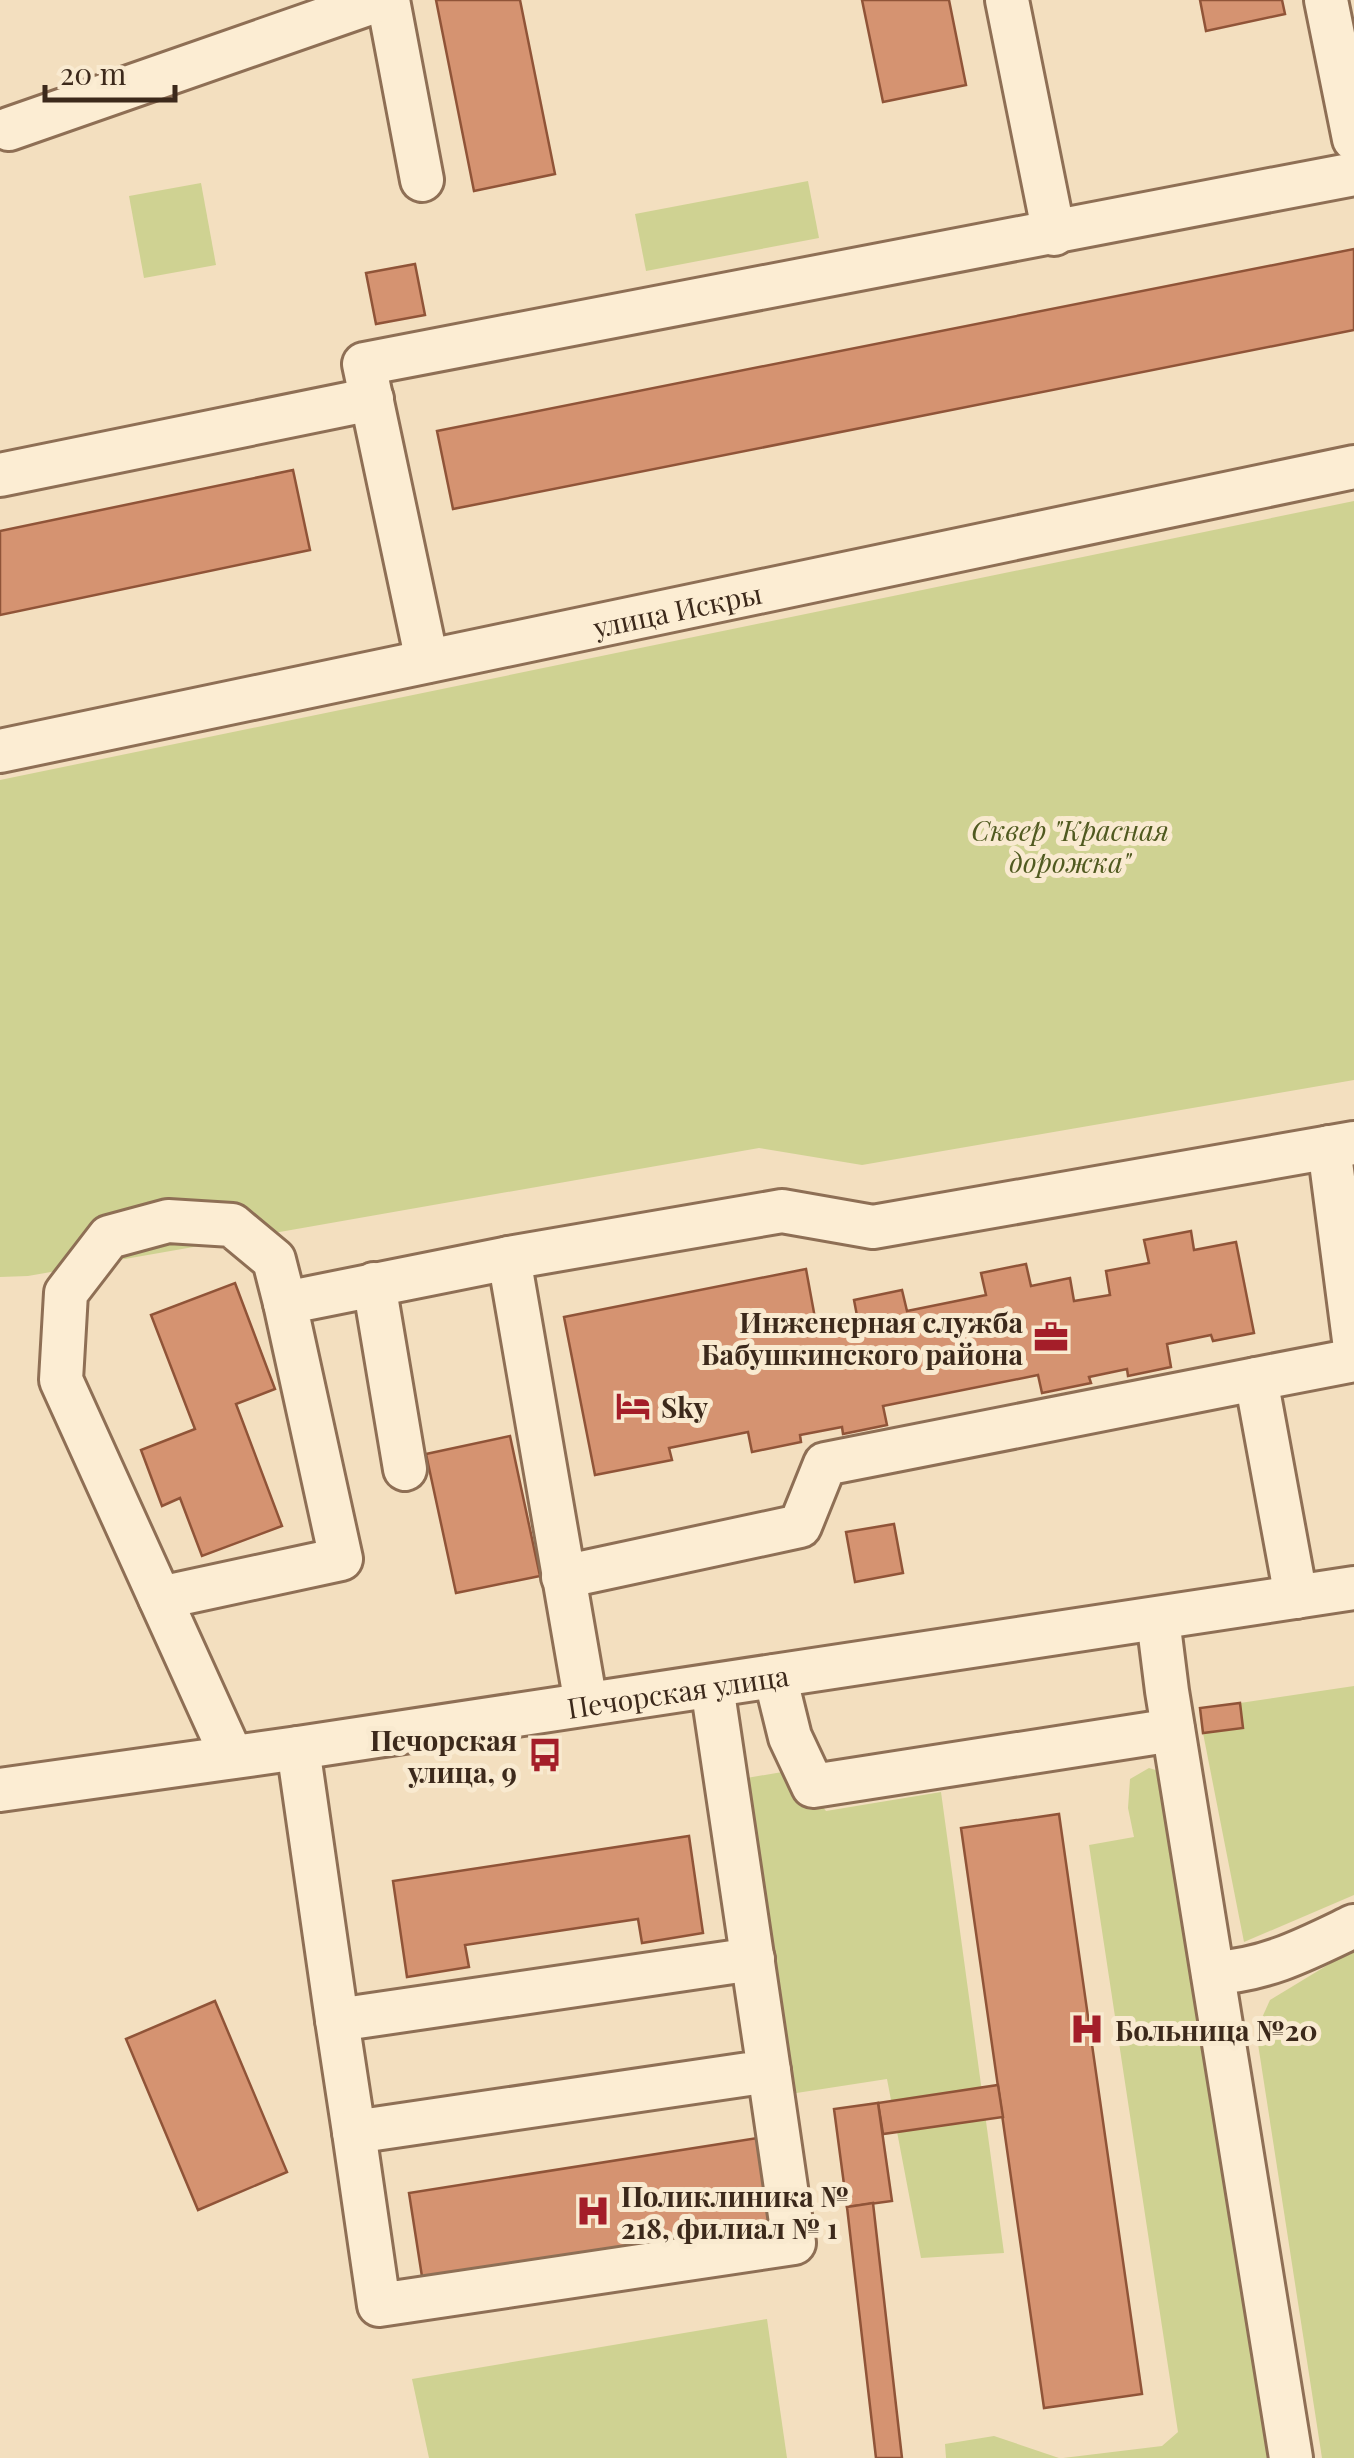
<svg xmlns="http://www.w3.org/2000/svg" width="1354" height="2458" font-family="'Playfair Display',serif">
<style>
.green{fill:#cfd292}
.building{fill:#d59371;stroke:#905438;stroke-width:2.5}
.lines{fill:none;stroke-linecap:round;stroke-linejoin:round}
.minor-casing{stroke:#8e6f55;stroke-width:48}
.minor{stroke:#fcedd3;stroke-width:42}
.labels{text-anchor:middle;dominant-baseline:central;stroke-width:10;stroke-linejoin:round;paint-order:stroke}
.street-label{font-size:28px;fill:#3c291b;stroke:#f9ead0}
.park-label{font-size:28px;font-style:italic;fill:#505a20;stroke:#f9ead0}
.poi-label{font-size:28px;font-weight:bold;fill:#3c291b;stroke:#f9ead0;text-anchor:start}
</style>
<rect width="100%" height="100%" fill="#f3dfbf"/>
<!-- green -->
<g class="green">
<polygon points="808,181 819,238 646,271 635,214"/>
<polygon points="201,183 216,265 144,278 129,196"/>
<polygon points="1354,501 1354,1080 862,1165 759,1148 28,1276 0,1277 0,780"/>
<polygon points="1354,1686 1354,1895 1244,1942 1203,1733 1243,1728 1240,1703"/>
<polygon points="1149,1768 1168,1774 1274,2458 1063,2458 1162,2446 1178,2432 1089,1845 1134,1837 1128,1808 1130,1779"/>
<polygon points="794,1770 826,1811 941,1792 1004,2253 921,2258 887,2079 790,2094 741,1779"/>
<polygon points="1354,1949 1354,2458 1322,2458 1256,2031 1270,2000"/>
<polygon points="767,2319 787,2458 429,2458 412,2379"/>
<polygon points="994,2436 1059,2458 946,2458 945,2444"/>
</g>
<!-- building -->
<g class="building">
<polygon points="436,0 520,0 555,174 474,191"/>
<polygon points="862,0 949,0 966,85 883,102"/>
<polygon points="1200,0 1282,0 1285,14 1206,31"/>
<polygon points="1354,249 1354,330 453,509 437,431"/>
<polygon points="415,264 425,315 376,324 366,273"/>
<polygon points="293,470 310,550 0,615 0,531"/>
<polygon points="1191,1231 1194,1250 1236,1242 1254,1333 1213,1341 1211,1335 1167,1344 1171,1367 1128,1376 1127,1369 1089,1377 1091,1383 1042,1393 1038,1375 883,1406 887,1425 843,1434 842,1427 800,1435 801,1442 752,1452 748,1432 669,1448 672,1460 595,1475 564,1317 806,1269 817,1329 858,1321 854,1300 902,1290 907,1311 986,1295 981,1273 1026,1264 1031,1286 1070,1278 1074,1301 1110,1295 1106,1271 1149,1263 1144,1240"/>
<polygon points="235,1283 275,1389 236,1404 282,1526 202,1556 180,1498 162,1506 141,1450 195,1429 151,1315"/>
<polygon points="510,1436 540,1576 456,1593 426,1454"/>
<polygon points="894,1524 903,1573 855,1582 846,1532"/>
<polygon points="1240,1703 1243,1728 1203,1733 1200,1708"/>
<polygon points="1059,1814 1142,2394 1044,2408 961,1828"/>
<polygon points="689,1836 703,1933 642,1943 638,1919 465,1945 469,1967 407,1977 393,1881"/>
<polygon points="215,2001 287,2172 198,2210 126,2039"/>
<polygon points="998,2085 1003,2117 883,2134 878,2103"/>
<polygon points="878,2103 892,2201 847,2207 834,2109"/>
<polygon points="764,2137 778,2228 423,2283 409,2193"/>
<polygon points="873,2203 902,2458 876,2458 847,2207"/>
</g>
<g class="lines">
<!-- minor casing -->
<g class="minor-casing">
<g id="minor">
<polyline points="388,0 422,180"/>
<polyline points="1007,0 1054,234"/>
<polyline points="1326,0 1354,139"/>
<polyline points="9,129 379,0"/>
<polyline points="0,475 372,399"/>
<polyline points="427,661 364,364 1354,174"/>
<path id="s1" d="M 0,751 L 1354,467"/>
<polyline points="1329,1147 1354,1340"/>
<polyline points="374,1284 405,1469"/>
<polyline points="563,1577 800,1526 825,1464 1256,1379"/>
<polyline points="1296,1597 1256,1379 1354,1360"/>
<polyline points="160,1598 341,1559 285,1303 509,1258"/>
<polyline points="1158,1619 1167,1691 1291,2458"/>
<polyline points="775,1676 790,1737 813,1786 1173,1730"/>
<polyline points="586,1704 509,1258 782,1211 873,1227 1354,1143"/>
<polyline points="298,1748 337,2020 753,1959"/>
<polyline points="232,1757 61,1380 66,1293 109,1237 168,1221 232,1225 274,1260 285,1303"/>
<path id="s2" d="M 0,1790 L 298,1748 L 1354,1588"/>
<path d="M 1213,1973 C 1267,1970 1306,1949 1354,1926"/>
<polyline points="337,2020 354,2132 769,2071 712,1686"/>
<polyline points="354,2132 379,2305 794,2243 769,2071"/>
</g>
</g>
<!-- minor -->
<use href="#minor" class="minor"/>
</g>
<!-- icons -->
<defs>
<g id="office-bare" transform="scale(2.7)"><path d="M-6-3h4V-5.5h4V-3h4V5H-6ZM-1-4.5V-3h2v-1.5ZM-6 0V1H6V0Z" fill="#a41e29" stroke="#f9ead0" stroke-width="2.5" paint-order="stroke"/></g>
<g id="hotel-bare" transform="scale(2.7)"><path d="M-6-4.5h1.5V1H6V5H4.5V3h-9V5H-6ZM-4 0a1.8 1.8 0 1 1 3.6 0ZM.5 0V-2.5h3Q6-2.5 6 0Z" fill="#a41e29" stroke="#f9ead0" stroke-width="2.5" paint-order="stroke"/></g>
<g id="bus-bare" transform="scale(2.7)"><path d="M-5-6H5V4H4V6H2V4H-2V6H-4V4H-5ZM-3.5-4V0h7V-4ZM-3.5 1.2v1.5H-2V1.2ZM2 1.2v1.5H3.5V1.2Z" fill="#a41e29" stroke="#f9ead0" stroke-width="2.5" paint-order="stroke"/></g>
<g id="hospital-bare" transform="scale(2.7)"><path d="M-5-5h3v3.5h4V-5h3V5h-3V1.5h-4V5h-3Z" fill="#a41e29" stroke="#f9ead0" stroke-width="2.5" paint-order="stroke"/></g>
</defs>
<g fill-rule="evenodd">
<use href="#office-bare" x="1051" y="1337"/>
<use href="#hotel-bare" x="633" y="1406"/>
<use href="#bus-bare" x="545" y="1755"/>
<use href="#hospital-bare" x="1087" y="2029"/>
<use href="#hospital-bare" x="593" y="2211"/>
</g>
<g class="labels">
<!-- street labels -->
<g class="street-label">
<text stroke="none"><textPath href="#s1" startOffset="692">улица Искры</textPath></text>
<text stroke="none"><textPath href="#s2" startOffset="685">Печорская улица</textPath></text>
</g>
<!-- park labels -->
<g class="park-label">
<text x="1070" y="829">Сквер "Красная<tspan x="1070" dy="32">дорожка"</tspan></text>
</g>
<!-- poi labels -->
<g class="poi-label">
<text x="1023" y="1321" text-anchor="end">Инженерная служба<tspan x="1023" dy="32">Бабушкинского района</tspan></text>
<text x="661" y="1406">Sky</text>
<text x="517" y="1739" text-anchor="end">Печорская<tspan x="517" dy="32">улица, 9</tspan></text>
<text x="1115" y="2029">Больница №20</text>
<text x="621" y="2195">Поликлиника №<tspan x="621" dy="32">218, филиал № 1</tspan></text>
</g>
</g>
<!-- scale -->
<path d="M45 85v15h130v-15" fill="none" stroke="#3c291b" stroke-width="5"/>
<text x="60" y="85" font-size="30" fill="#3c291b" stroke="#f9ead0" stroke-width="8" paint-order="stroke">20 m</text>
</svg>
